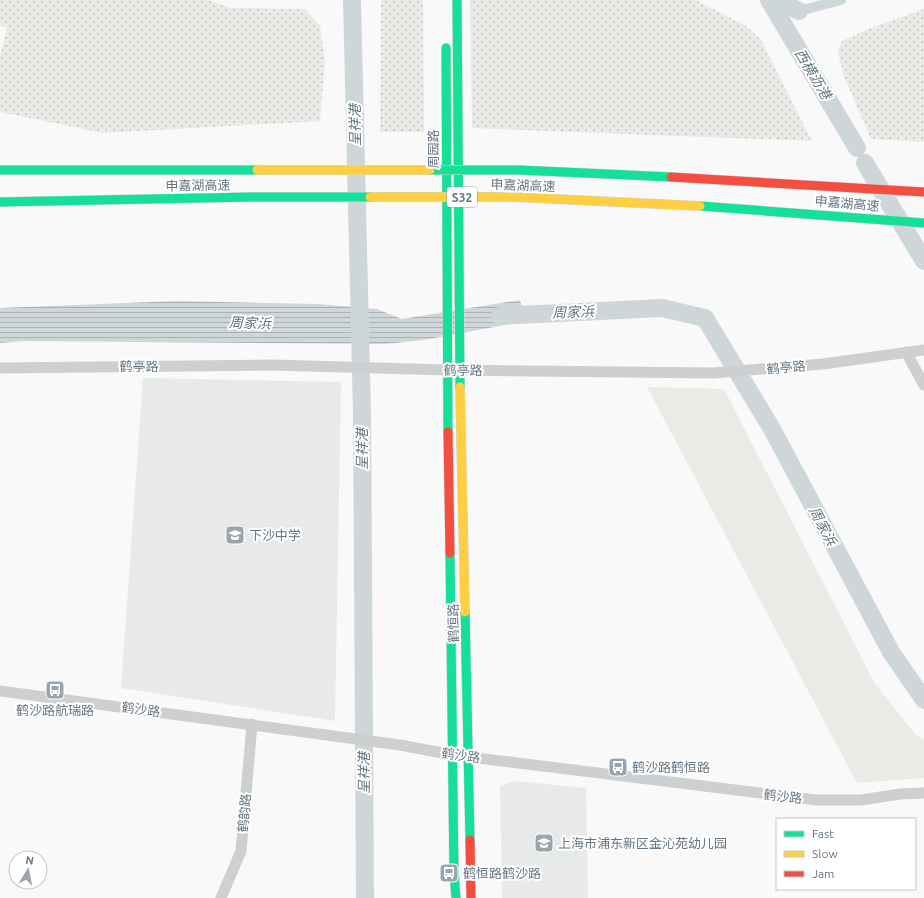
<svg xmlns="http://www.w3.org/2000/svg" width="924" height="898" font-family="Ubuntu,'Noto Sans SC',sans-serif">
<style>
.built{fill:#e8e9e9}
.grass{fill:#e8ebe6}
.park{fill:url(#park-dots)}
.water{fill:url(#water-rules)}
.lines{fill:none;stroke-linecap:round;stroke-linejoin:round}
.canal{stroke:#ced6d9;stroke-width:10}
.river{stroke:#ced6d9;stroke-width:18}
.fast-casing{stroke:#d5d6d7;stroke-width:10}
.slow-casing{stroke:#d5d6d7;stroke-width:10}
.jam-casing{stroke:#d5d6d7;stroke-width:10}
.street{stroke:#cecfd0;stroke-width:11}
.fast{stroke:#16e098;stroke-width:9}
.slow{stroke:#ffcf43;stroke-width:9}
.jam{stroke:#f24e42;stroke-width:9}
.fast-bridge-casing{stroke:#d5d6d6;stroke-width:10;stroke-linecap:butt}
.slow-bridge-casing{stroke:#d5d6d6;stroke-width:10;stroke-linecap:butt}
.jam-bridge-casing{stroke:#d5d6d6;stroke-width:10;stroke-linecap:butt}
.fast-bridge{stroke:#16e098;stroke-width:9}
.slow-bridge{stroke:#ffcf43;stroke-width:9}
.jam-bridge{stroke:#f24e42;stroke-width:9}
.labels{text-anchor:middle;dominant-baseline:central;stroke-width:4;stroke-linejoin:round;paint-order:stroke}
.shield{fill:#fff;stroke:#939fa8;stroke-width:1}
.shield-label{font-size:12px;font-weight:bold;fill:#657683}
.street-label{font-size:13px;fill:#657683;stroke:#fff}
.poi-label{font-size:13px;fill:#657683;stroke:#fff;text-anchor:start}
.water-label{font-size:14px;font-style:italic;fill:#60757c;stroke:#fff}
</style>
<defs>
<pattern id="park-dots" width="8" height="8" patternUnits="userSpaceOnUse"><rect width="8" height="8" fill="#e8ebe6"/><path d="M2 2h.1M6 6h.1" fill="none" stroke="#c0c3c0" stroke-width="1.8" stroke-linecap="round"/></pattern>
<pattern id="water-rules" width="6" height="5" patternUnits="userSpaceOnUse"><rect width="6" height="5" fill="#ced6d9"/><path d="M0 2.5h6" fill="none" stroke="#abb2b5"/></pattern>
</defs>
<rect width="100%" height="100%" fill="#f9f9f9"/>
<!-- built -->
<g class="built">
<polygon points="143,378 341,382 335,721 121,688"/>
<polygon points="515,781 586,788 588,898 502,898 500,786"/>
</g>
<!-- grass -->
<polygon class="grass" points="647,387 724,389 875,684 915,734 924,740 924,778 857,783"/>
<!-- park -->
<g class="park">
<polygon points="0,0 208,0 231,8 305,9 320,26 325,60 320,121 103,133 0,112 0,56 7,28 0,25"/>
<polygon points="381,0 423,0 424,132 380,132"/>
<polygon points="470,0 696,0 746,26 761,40 812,141 472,128"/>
<polygon points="924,9 924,142 871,139 843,74 838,52 842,41 871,28"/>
</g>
<!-- water -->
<polygon class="water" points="520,300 526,321 424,340 385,344 24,341 0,343 0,308 176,301 317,304 377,309 402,319"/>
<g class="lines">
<!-- canal -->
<polyline class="canal" points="799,11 841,0"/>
<!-- river -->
<g class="river">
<polyline points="352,0 362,413 365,898"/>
<polyline points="769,0 857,148"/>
<polyline points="777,0 799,11"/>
<polyline points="865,163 924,261"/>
<polyline points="500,316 662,308 705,318 772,429 891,652 924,700"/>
</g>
<!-- fast casing -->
<g class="fast-casing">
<g id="fast">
<polyline points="457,0 460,387"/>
<polyline points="446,48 448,432"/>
<polyline points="450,553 454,873 456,898"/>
<polyline points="465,612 470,840"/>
</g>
</g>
<!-- slow casing -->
<g class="slow-casing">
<polyline id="slow" points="460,387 465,612"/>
</g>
<!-- jam casing -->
<g class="jam-casing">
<g id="jam">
<polyline points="448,432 450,553"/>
<polyline points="470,840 471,898"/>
</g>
</g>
<!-- street -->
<g class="street">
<polyline points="906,352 924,385"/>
<polyline points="0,368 273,365 447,370 713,373 823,364 924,350"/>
<polyline points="0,691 400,745 453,755 816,800 861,800 900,794 924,793"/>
<polyline points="221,898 241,851 252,724"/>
</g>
<!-- fast -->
<use href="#fast" class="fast"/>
<!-- slow -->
<use href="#slow" class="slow"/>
<!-- jam -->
<use href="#jam" class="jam"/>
<!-- fast-bridge casing -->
<g class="fast-bridge-casing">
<g id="fast-bridge">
<polyline points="0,170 257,170"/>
<polyline points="430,170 519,170 671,177"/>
<polyline points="0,202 252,197 370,197"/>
<polyline points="700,206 924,223"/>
</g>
</g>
<!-- slow-bridge casing -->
<g class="slow-bridge-casing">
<g id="slow-bridge">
<polyline points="257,170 430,170"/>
<polyline points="370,197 514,197 700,206"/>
</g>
</g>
<!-- jam-bridge casing -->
<g class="jam-bridge-casing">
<polyline id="jam-bridge" points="671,177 924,192"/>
</g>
<!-- fast-bridge -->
<use href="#fast-bridge" class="fast-bridge"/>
<!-- slow-bridge -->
<use href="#slow-bridge" class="slow-bridge"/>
<!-- jam-bridge -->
<use href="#jam-bridge" class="jam-bridge"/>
</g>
<!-- icons -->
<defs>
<g id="school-square" transform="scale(1)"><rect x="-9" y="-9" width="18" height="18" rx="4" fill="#99a4ac" stroke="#fff"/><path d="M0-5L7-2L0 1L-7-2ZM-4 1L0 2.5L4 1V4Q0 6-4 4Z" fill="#fff"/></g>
<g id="bus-square" transform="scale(1)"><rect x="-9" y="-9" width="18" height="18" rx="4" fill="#99a4ac" stroke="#fff"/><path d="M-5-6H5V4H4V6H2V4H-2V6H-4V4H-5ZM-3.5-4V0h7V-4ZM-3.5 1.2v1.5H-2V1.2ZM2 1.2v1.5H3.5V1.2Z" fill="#fff"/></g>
</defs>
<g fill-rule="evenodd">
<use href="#school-square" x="235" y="535"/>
<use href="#bus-square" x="55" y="690"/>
<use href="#bus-square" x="618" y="767"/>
<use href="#school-square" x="544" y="843"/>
<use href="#bus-square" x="449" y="873"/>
</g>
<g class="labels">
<!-- shield labels -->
<rect class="shield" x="447" y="187" width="30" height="20" rx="3"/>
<g class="shield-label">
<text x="462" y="197">S32</text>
</g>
<!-- street labels -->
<g class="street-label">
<text transform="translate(433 149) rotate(-90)">周园路</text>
<text transform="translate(198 185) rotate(-1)">申嘉湖高速</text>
<text transform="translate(523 185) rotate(2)">申嘉湖高速</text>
<text transform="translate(847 203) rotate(5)">申嘉湖高速</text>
<text x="139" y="366">鹤亭路</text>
<text transform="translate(786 367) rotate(-5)">鹤亭路</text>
<text transform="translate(463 370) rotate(1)">鹤亭路</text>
<text transform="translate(453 623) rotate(-91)">鹤恒路</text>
<text transform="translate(141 709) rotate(8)">鹤沙路</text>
<text transform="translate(461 755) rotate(8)">鹤沙路</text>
<text transform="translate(783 796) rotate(7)">鹤沙路</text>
<text transform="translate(244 813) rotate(-85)">鹤韵路</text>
</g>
<!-- poi labels -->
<g class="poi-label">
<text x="249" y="535">下沙中学</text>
<text x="55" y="710" text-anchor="middle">鹤沙路航瑞路</text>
<text x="632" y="767">鹤沙路鹤恒路</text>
<text x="558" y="843">上海市浦东新区金沁苑幼儿园</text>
<text x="463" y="873">鹤恒路鹤沙路</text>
</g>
<!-- water labels -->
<g class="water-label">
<text transform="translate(813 74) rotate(59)">西横沥港</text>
<text transform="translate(355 125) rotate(-91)">呈祥港</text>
<text transform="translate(573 312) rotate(-2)">周家浜</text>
<text transform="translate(250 323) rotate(2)">周家浜</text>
<text transform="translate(362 449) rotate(-90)">呈祥港</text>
<text transform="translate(823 526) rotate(62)">周家浜</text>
<text transform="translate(364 773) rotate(-90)">呈祥港</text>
</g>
</g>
<!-- legend -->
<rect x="776" y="818" width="140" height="72" fill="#ffffff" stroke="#c1c8cd"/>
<rect x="784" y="831" width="20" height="6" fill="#16e098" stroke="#c1c8cd"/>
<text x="812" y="838" font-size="12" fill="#657683">Fast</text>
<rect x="784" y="851" width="20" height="6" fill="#ffcf43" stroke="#c1c8cd"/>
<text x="812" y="858" font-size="12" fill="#657683">Slow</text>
<rect x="784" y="871" width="20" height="6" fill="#f24e42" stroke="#c1c8cd"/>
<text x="812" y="878" font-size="12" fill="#657683">Jam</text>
<!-- north arrow -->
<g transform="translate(28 870) rotate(10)"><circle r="19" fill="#ffffff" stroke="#c1c8cd"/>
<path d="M0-3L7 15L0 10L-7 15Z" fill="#99a4ac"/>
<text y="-6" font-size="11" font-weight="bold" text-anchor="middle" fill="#657683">N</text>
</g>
</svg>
